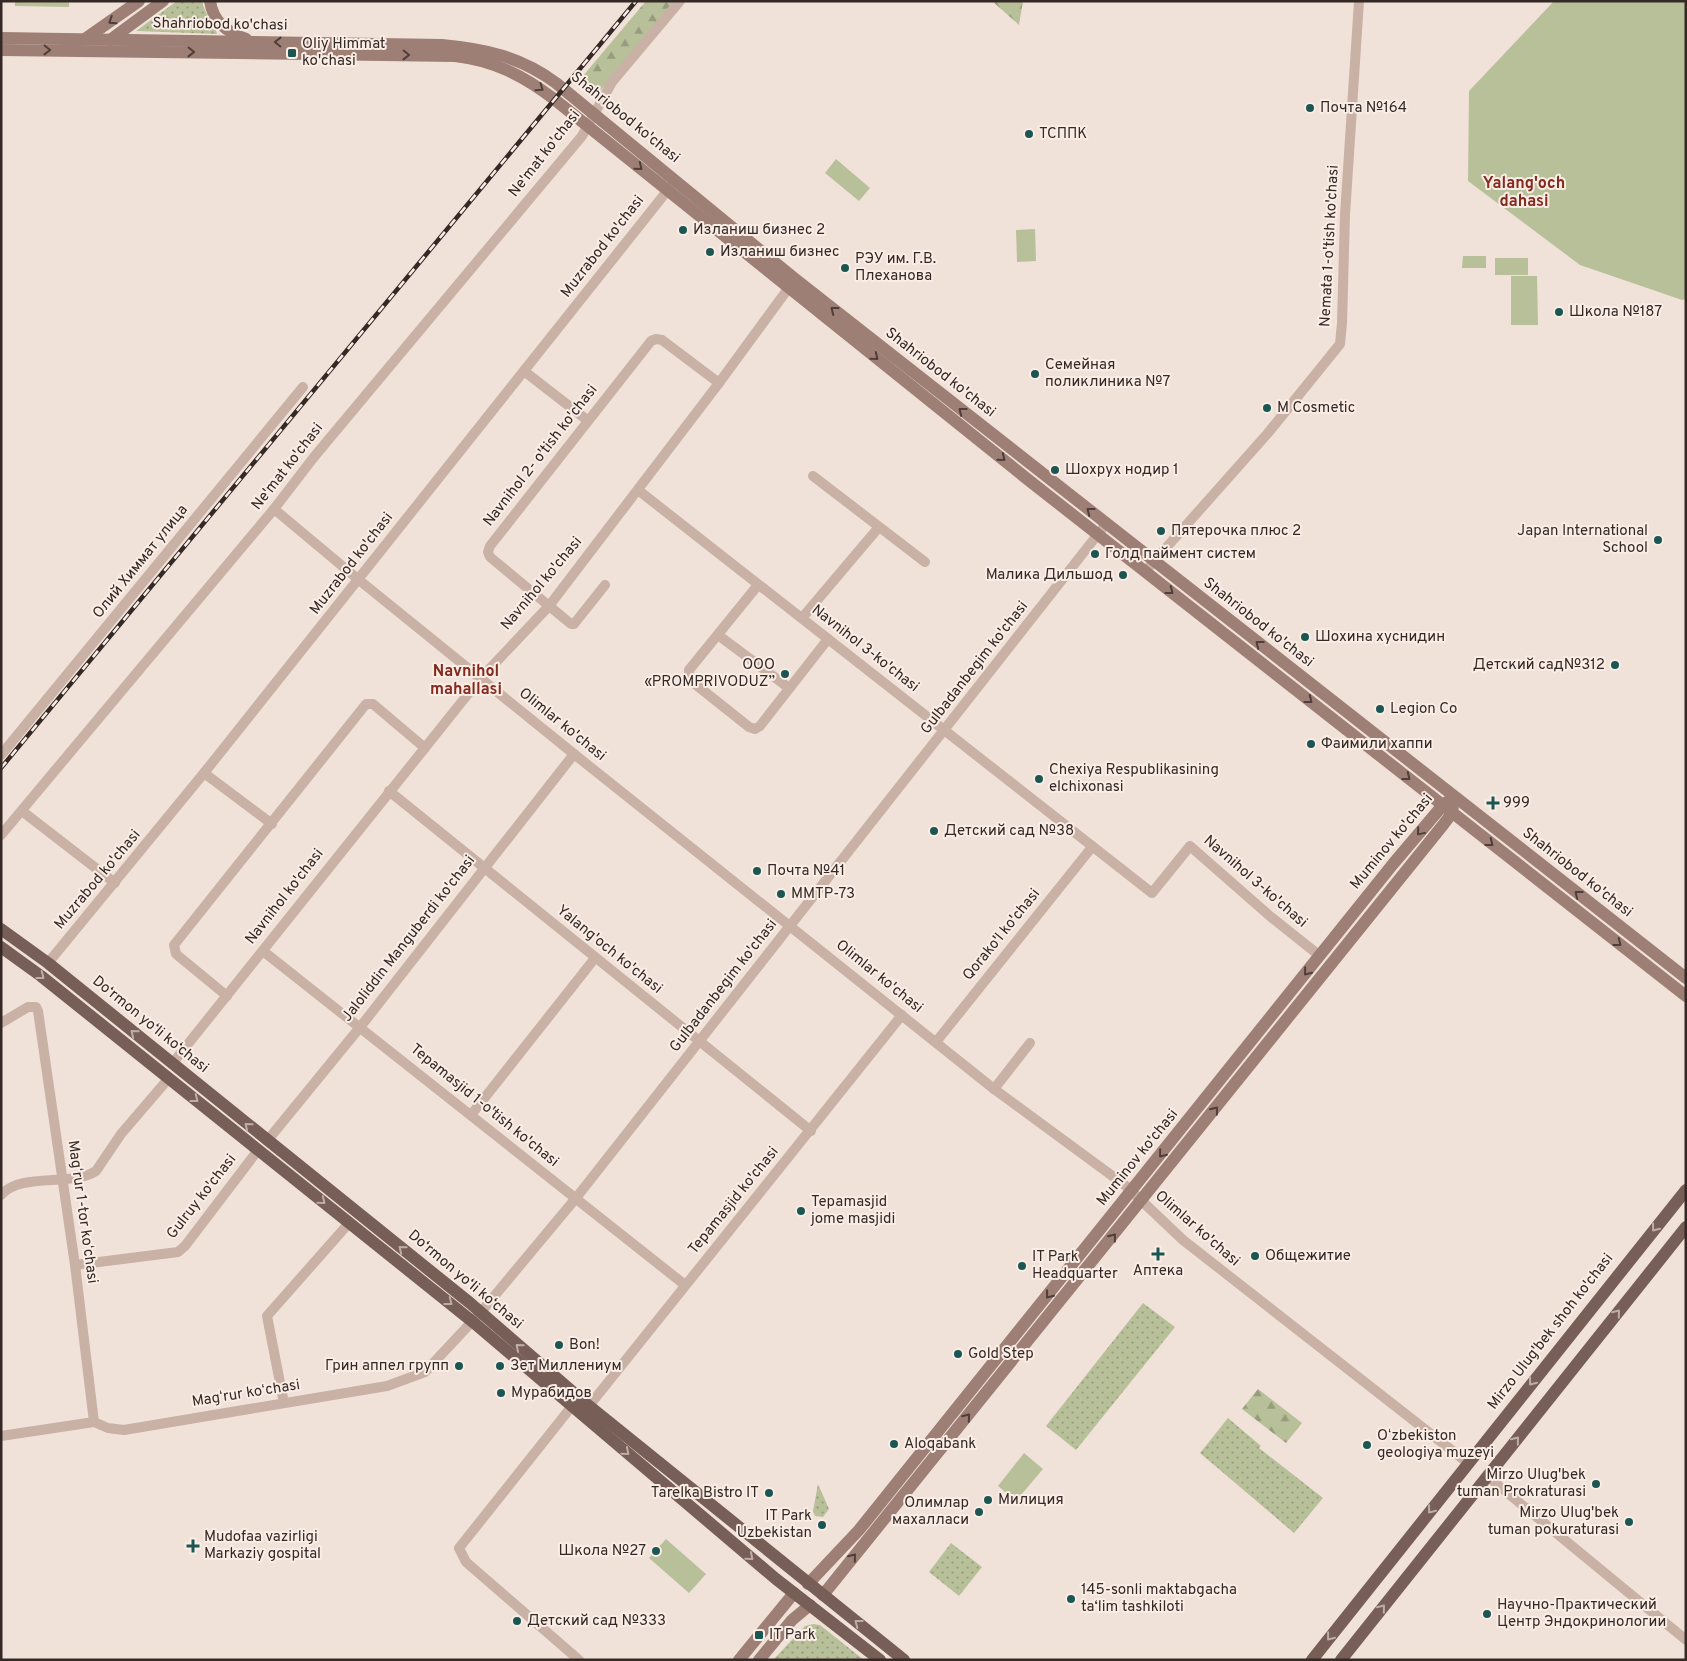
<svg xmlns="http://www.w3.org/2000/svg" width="1687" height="1661" font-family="Overpass,sans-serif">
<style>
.green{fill:url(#green-dots)}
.forest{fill:url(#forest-firs)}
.pitch{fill:#b8c099}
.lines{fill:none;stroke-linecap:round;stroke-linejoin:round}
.street{stroke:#c9b1a5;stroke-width:10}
.secondary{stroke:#9d7f76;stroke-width:12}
.primary{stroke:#775e57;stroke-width:12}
.rail-casing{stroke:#352926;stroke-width:4.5}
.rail{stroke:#f9ede5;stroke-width:2.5;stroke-dasharray:8;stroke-linecap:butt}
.oneway{stroke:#4f3e3a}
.oneway2{stroke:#beada5}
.poi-dot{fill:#1c5652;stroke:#f9ede5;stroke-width:2}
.labels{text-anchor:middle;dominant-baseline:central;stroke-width:4;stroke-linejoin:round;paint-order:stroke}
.street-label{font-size:15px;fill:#352926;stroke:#f9ede5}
.poi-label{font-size:15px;fill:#352926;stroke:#f9ede5;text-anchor:start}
.neighbourhood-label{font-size:16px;font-weight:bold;fill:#842a1f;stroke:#f9ede5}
</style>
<defs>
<pattern id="green-dots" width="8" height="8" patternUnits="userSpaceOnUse" patternTransform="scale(1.25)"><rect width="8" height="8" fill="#b8c099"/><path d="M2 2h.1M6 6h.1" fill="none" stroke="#969c7d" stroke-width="1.8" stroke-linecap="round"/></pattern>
<pattern id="forest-firs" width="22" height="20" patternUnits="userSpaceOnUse" patternTransform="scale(1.25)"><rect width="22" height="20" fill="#b8c099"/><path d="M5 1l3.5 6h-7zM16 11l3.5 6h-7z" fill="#969c7d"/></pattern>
</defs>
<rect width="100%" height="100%" fill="#f1e2d9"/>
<!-- green -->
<g class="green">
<path d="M 177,1 L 202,1 C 205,16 215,23 217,34 L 136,31 Z"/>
<polygon points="1143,1303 1175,1327 1076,1450 1046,1426"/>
<polygon points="1228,1418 1261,1446 1259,1448 1323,1498 1294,1533 1200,1453"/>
<polygon points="818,1484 829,1509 823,1517 815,1516 813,1511"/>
<polygon points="951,1543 982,1567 959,1596 929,1572"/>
<polygon points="813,1624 820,1625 864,1660 773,1660 805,1626"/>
</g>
<!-- forest -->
<g class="forest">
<polygon points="646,1 674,1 595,97 577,83"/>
<polygon points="992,1 1023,1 1019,25"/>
<polygon points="1258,1389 1302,1423 1286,1443 1242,1409"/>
</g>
<!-- pitch -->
<g class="pitch">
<polygon points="15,1 69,1 69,7 15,6"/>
<polygon points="1554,1 1686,1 1686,299 1682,300 1580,265 1468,181 1469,91"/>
<polygon points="836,159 870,188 859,201 825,173"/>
<polygon points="1035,229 1036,261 1017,262 1016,230"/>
<polygon points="1463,256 1486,256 1486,268 1462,268"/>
<rect x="1495" y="258" width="33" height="17"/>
<polygon points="1511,276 1537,276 1538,325 1511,325"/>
<polygon points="1024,1453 1043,1469 1016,1501 998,1486"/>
<polygon points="666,1539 706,1574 689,1593 649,1558"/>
</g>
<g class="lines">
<!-- street -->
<g class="street">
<polyline points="524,371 587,420"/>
<polyline points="813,476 925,562"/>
<polyline points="638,490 1152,893 1190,846 1271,917 1320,956"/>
<polyline points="274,509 359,580 574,754 994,1089 1126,1186 1183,1240 1468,1463"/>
<polyline points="1149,567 1268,433 1340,344 1342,323 1345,215 1359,1"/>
<polyline points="605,585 574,624 571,624 490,557 488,552 490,546 651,341 656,339 662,340 719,383"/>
<polyline points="758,585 689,670 690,680 749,727 755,729 760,726 828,639"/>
<polyline points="802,618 879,527"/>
<polyline points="718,635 789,688"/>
<polyline points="1,755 303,387"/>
<polyline points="204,773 272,824"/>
<polyline points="389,791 811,1131"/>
<polyline points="22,811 115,883"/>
<polyline points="1,835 274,509 314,457 582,136 612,82 680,1"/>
<polyline points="263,951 685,1285"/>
<polyline points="48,963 204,773 671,186"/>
<polyline points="227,996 176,954 174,945 366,704 373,704 425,748"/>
<polyline points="1,1023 28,1007 36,1007 38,1011 75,1265 94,1422"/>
<polyline points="936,1042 1092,847"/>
<polyline points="172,1064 480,679 549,606 719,383 793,282"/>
<polyline points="994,1089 1030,1043"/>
<polyline points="471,1115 595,958"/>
<polyline points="267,1141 361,1026 574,754"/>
<path d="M 1,1195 C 21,1172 71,1187 96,1171 L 121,1134 L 169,1078"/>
<polyline points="75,1265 178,1252 185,1246 258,1150"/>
<polyline points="284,1403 267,1316 349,1223"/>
<polyline points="572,1406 459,1548 466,1562 579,1660"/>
<polyline points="589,1406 902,1015"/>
<polyline points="1,1436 94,1422 108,1428 124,1430 387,1386 425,1372 481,1312 576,1198 1102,529"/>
<polyline points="1487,1476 1686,1640"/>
</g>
<!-- secondary -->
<g class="secondary">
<path d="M 210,1 C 213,22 227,32 246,39"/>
<path d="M 1,38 L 442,45 C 486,49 521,57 556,83 L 795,279 L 1686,978"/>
<polyline points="85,39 139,1"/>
<polyline points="110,40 163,1"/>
<path d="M 1,50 L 455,56 C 493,60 524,76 554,99 L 1031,482 L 1686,996"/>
<polyline points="808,1584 859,1530 1393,864 1443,805 1450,800"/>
<polyline points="823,1595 1443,825 1452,813 1453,805"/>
<polyline points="739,1660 794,1593"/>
<polyline points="759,1660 792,1620 810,1605"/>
</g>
<!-- primary -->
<g class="primary">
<polyline points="1,929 48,963 470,1303 589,1406 904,1660"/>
<polyline points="1,947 41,976 473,1322 776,1579 880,1660"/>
<polyline points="1312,1660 1686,1190"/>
<polyline points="1341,1660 1686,1227"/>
</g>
<!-- rail casing -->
<g class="rail-casing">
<polyline id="rail" points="1,768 636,1"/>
</g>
<!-- rail -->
<use href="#rail" class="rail"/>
</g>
<!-- one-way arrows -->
<defs><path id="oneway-chevron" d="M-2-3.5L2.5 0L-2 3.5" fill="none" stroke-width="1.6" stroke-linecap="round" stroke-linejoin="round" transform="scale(1.25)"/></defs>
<g class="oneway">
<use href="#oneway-chevron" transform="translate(112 21) rotate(147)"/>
<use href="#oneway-chevron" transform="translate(278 42) rotate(-179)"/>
<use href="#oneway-chevron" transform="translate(47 50) rotate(1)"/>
<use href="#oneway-chevron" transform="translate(191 52) rotate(1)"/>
<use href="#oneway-chevron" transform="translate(406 55) rotate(1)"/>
<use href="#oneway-chevron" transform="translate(540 88) rotate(35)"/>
<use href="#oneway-chevron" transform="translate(639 167) rotate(39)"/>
<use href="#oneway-chevron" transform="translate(834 310) rotate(-142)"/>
<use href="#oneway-chevron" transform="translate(875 357) rotate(39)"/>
<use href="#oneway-chevron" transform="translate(962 411) rotate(-142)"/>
<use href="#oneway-chevron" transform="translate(1002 458) rotate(39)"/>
<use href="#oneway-chevron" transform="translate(1090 511) rotate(-142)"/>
<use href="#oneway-chevron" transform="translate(1170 591) rotate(38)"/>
<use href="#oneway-chevron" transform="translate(1259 644) rotate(-142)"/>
<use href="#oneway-chevron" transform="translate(1309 700) rotate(38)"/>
<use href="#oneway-chevron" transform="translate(1407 777) rotate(38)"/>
<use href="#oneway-chevron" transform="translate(1420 832) rotate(130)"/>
<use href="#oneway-chevron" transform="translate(1490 843) rotate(38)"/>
<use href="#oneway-chevron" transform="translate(1578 894) rotate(-142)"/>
<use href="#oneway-chevron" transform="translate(1618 943) rotate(38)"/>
<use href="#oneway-chevron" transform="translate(1307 972) rotate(129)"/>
<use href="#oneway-chevron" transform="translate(1215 1110) rotate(-51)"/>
<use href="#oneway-chevron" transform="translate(1162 1154) rotate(129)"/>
<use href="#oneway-chevron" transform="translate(1113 1237) rotate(-51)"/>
<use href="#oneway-chevron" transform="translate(1049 1295) rotate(128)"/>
<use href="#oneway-chevron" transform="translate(967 1417) rotate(-51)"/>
<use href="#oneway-chevron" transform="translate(853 1557) rotate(-51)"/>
</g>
<g class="oneway2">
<use href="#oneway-chevron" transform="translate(41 976) rotate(37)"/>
<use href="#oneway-chevron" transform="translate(134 1033) rotate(-141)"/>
<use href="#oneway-chevron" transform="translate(195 1099) rotate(38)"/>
<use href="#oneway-chevron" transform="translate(248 1126) rotate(-141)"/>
<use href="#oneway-chevron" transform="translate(322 1201) rotate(39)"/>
<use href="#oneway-chevron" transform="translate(1655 1228) rotate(128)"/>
<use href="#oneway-chevron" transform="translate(402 1249) rotate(-141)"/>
<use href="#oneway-chevron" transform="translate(449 1302) rotate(38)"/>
<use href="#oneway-chevron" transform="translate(1617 1313) rotate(-51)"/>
<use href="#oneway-chevron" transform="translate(519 1347) rotate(-140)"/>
<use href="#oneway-chevron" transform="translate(1532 1382) rotate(128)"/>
<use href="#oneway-chevron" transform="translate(1516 1440) rotate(-51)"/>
<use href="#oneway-chevron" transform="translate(626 1452) rotate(40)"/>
<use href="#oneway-chevron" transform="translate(1431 1510) rotate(128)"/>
<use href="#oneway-chevron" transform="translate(750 1557) rotate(40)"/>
<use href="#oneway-chevron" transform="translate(1382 1608) rotate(-51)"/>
<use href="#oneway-chevron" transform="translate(858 1623) rotate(-142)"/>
<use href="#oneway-chevron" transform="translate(1330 1637) rotate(128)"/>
</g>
<!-- markers -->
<g class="poi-dot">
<rect x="287" y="48" width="10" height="10" rx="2.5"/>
<circle cx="1310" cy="108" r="5"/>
<circle cx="1029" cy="134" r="5"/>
<circle cx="683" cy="230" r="5"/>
<circle cx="710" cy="252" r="5"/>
<circle cx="845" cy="268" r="5"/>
<circle cx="1559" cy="312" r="5"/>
<circle cx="1035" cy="374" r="5"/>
<circle cx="1267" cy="408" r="5"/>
<circle cx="1055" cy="470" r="5"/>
<circle cx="1161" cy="531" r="5"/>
<circle cx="1658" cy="540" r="5"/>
<circle cx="1095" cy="554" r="5"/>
<circle cx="1123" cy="575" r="5"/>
<circle cx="1305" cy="637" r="5"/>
<circle cx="1615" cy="665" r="5"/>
<circle cx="785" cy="674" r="5"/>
<circle cx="1380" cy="709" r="5"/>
<circle cx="1311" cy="744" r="5"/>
<circle cx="1039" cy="779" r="5"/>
<path d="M1490.5 795.5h5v5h5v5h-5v5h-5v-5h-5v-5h5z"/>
<circle cx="934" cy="831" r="5"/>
<circle cx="757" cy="871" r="5"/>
<circle cx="781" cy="894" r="5"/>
<circle cx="801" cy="1211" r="5"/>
<path d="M1155.5 1246.5h5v5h5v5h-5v5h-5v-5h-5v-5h5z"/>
<circle cx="1255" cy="1256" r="5"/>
<circle cx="1022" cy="1266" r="5"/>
<circle cx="559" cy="1345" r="5"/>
<circle cx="958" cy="1354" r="5"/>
<circle cx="459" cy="1366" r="5"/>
<circle cx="500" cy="1366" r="5"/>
<circle cx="501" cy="1393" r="5"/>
<circle cx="894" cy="1444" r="5"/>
<circle cx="1367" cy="1445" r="5"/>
<circle cx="1596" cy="1484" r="5"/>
<circle cx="769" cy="1493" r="5"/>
<circle cx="988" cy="1500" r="5"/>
<circle cx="979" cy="1512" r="5"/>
<circle cx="1629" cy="1522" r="5"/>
<circle cx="822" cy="1525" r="5"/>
<path d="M190.5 1538.5h5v5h5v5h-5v5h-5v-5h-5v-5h5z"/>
<circle cx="656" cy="1551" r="5"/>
<circle cx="1071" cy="1599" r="5"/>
<circle cx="1487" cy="1614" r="5"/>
<circle cx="517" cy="1621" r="5"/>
<rect x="754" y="1630" width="10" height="10" rx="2.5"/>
</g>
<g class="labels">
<!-- street labels -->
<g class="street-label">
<text transform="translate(220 25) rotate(1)">Shahriobod ko'chasi</text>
<text transform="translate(625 118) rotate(39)">Shahriobod ko'chasi</text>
<text transform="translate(545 154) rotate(-52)">Ne'mat ko'chasi</text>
<text transform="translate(1330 246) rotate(-87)">Nemata 1-o'tish ko'chasi</text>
<text transform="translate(603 247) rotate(-52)">Muzrabod ko'chasi</text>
<text transform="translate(940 373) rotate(38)">Shahriobod ko'chasi</text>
<text transform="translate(541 456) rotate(-52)">Navnihol 2- o'tish ko'chasi</text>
<text transform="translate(288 467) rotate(-52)">Ne'mat ko'chasi</text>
<text transform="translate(141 562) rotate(-51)">Олий Химмат улица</text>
<text transform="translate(352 564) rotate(-52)">Muzrabod ko'chasi</text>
<text transform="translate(542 584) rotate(-50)">Navnihol ko'chasi</text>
<text transform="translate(1258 623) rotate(38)">Shahriobod ko'chasi</text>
<text transform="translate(865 649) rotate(38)">Navnihol 3-ko'chasi</text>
<text transform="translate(975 668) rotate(-52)">Gulbadanbegim ko'chasi</text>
<text transform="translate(562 725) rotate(39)">Olimlar ko'chasi</text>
<text transform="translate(1392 842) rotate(-50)">Muminov ko'chasi</text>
<text transform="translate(1577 873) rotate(38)">Shahriobod ko'chasi</text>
<text transform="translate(98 880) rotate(-50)">Muzrabod ko'chasi</text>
<text transform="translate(1255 882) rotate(41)">Navnihol 3-ko'chasi</text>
<text transform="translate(285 897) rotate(-52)">Navnihol ko'chasi</text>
<text transform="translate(1002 935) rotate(-51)">Qorako'l ko'chasi</text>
<text transform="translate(409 939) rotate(-52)">Jaloliddin Manguberdi ko'chasi</text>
<text transform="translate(609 950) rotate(39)">Yalang'och ko'chasi</text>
<text transform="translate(879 977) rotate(39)">Olimlar ko'chasi</text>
<text transform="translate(724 986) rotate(-52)">Gulbadanbegim ko'chasi</text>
<text transform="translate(150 1025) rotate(39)">Do‘rmon yo‘li ko‘chasi</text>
<text transform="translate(484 1106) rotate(39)">Tepamasjid 1-o'tish ko'chasi</text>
<text transform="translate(1138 1158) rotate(-51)">Muminov ko'chasi</text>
<text transform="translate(202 1197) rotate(-52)">Gulruy ko'chasi</text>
<text transform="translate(734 1201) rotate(-51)">Tepamasjid ko'chasi</text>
<text transform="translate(82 1212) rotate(82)">Magʻrur 1-tor koʻchasi</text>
<text transform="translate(1197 1229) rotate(41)">Olimlar ko'chasi</text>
<text transform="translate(465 1280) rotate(40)">Do‘rmon yo‘li ko‘chasi</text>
<text transform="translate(1551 1332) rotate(-52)">Mirzo Ulug'bek shoh ko'chasi</text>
<text transform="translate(246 1394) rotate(-9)">Magʻrur koʻchasi</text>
</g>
<!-- poi labels -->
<g class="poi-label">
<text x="302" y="44">Oliy Himmat<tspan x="302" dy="17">ko'chasi</tspan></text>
<text x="1320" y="108">Почта №164</text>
<text x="1039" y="134">ТСППК</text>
<text x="693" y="230">Изланиш бизнес 2</text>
<text x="720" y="252">Изланиш бизнес</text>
<text x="855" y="259">РЭУ им. Г.В.<tspan x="855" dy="17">Плеханова</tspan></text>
<text x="1569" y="312">Школа №187</text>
<text x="1045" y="365">Cемейная<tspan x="1045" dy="17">поликлиника №7</tspan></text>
<text x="1277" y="408">M Cosmetic</text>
<text x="1065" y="470">Шохрух нодир 1</text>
<text x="1171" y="531">Пятерочка плюс 2</text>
<text x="1648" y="531" text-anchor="end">Japan International<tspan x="1648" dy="17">School</tspan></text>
<text x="1105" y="554">Голд паймент систем</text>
<text x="1113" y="575" text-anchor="end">Малика Дильшод</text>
<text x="1315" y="637">Шохина хуснидин</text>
<text x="775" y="665" text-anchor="end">ООО<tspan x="775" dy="17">«PROMPRIVODUZ”</tspan></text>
<text x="1605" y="665" text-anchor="end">Детский сад№312</text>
<text x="1390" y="709">Legion Co</text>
<text x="1321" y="744">Фаимили хаппи</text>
<text x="1049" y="770">Chexiya Respublikasining<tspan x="1049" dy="17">elchixonasi</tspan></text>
<text x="1503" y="803">999</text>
<text x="944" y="831">Детский сад №38</text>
<text x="767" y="871">Почта №41</text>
<text x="791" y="894">MMTP-73</text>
<text x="811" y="1202">Tepamasjid<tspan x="811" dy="17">jome masjidi</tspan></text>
<text x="1265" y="1256">Общежитие</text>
<text x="1032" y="1257">IT Park<tspan x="1032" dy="17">Headquarter</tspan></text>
<text x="1158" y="1271" text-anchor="middle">Аптека</text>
<text x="569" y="1345">Bon!</text>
<text x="968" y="1354">Gold Step</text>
<text x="449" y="1366" text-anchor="end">Грин аппел групп</text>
<text x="510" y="1366">Зет Миллениум</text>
<text x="511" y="1393">Мурабидов</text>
<text x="1377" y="1436">Oʻzbekiston<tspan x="1377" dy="17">geologiya muzeyi</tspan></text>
<text x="904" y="1444">Aloqabank</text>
<text x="1586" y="1475" text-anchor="end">Mirzo Ulug'bek<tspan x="1586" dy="17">tuman Prokraturasi</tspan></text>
<text x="759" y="1493" text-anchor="end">Tarelka Bistro IT</text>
<text x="998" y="1500">Милиция</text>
<text x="969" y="1503" text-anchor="end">Олимлар<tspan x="969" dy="17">махалласи</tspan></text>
<text x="1619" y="1513" text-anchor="end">Mirzo Ulug'bek<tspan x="1619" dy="17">tuman pokuraturasi</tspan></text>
<text x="812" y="1516" text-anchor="end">IT Park<tspan x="812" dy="17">Uzbekistan</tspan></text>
<text x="204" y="1537">Mudofaa vazirligi<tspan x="204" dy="17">Markaziy gospital</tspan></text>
<text x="646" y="1551" text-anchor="end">Школа №27</text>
<text x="1081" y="1590">145-sonli maktabgacha<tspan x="1081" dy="17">ta‘lim tashkiloti</tspan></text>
<text x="1497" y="1605">Научно-Практический<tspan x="1497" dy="17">Центр Эндокринологии</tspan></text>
<text x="527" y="1621">Детский сад №333</text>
<text x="769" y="1635">IT Park</text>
</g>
<!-- neighbourhood labels -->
<g class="neighbourhood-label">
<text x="1524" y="184">Yalang'och<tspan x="1524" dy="18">dahasi</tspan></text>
<text x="466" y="672">Navnihol<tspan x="466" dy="18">mahallasi</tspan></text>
</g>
</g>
<!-- border -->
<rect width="1687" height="1661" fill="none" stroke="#352926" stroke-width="5"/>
</svg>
